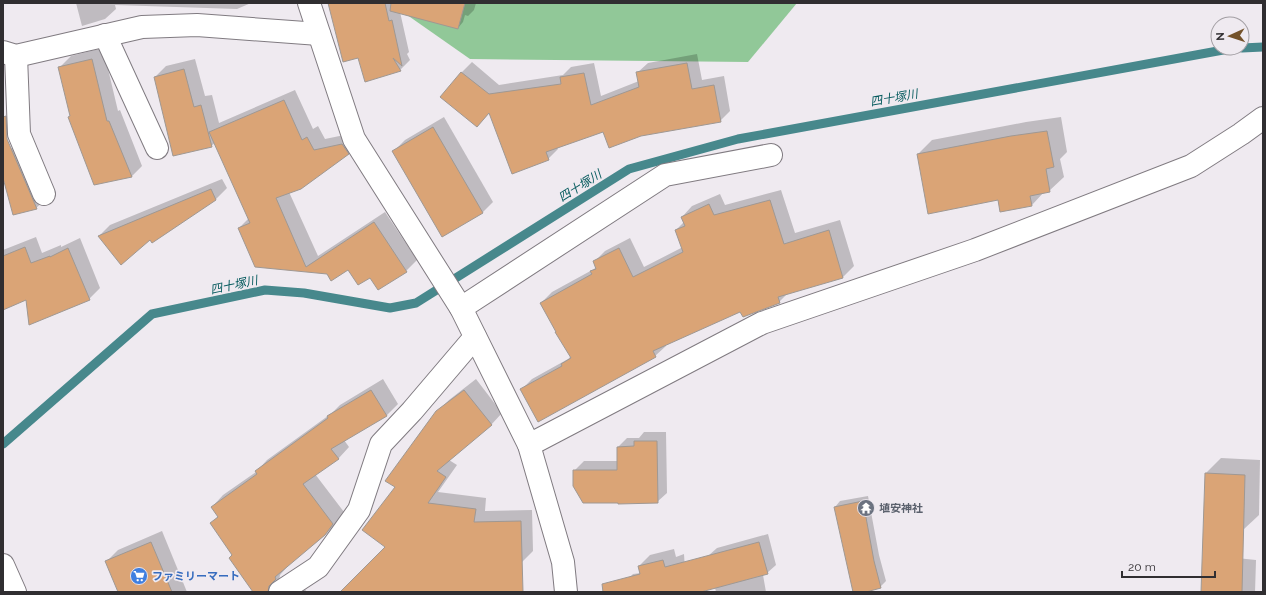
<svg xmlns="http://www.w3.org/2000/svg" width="1266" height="595" font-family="Raleway,'Noto Sans JP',sans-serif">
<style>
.forest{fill:#91c898}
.shadow{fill:#0003}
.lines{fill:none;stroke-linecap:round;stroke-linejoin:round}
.stream{stroke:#47888c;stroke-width:9}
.building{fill:#daa476;stroke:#9f9893}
.minor-casing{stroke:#807b81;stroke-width:24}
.minor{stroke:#fff;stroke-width:22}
.labels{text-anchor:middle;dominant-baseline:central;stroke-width:3.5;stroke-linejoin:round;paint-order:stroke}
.worship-label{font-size:11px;font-weight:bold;fill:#5b616d;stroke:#efeaf0;text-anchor:start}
.shop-label{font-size:11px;font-weight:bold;fill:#366cbe;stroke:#efeaf0;text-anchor:start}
.water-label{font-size:12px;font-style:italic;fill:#065b5e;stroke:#efeaf0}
</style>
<rect width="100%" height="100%" fill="#efeaf0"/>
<!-- forest -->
<polygon class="forest" points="390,3 797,3 748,62 470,59"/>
<!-- shadow -->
<g class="shadow">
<polygon points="76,3 251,3 237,9 115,5 116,9 105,19 82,26"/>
<polygon points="329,3 398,3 409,52 407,54 410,60 400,70 359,56"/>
<polygon points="427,3 476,3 474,10 468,16 465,15 463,22 458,28"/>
<polygon points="103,48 118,111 120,110 142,166 131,177 71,115 60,67 71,56"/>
<polygon points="697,54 702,80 724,76 730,111 720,121 604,131 557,147 558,149 548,159 490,112 477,126 442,97 462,72 472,62 499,85 563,75 571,67 594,63 601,96 639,81 637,73 648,63"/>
<polygon points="195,59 205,96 212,95 219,123 295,90 313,129 318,126 325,139 354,133 359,142 348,153 289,192 318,256 385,212 417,260 406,271 378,289 371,277 348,269 327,273 256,266 239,228 249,218 215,143 211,146 155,77 166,66"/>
<polygon points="444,117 493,202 482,213 394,151 405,140"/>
<polygon points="1061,117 1067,152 1060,159 1064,177 1049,191 1044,192 1032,205 999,198 918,154 932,140 1026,122"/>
<polygon points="3,131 9,149 24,145 46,199 36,208 3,174"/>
<polygon points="222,179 227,188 216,199 152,242 150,239 99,236 110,225"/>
<polygon points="781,190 795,233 840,220 854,266 843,277 788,293 779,302 741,310 665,344 666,346 655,356 521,390 532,379 568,359 571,356 541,303 552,292 594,269 596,267 594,262 605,251 630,238 644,267 683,247 676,230 684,222 682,217 692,206 720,194 725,205"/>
<polygon points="36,237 42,253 61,245 61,247 80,238 100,288 89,299 27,299 3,308 3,250"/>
<polygon points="383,379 398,404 387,415 344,440 349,447 338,459 315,474 344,512 337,523 325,535 286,566 287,567 280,575 279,581 287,592 251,592 253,590 233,555 211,524 218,516 212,507 223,495 256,472 267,460 332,413 340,405"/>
<polygon points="476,379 502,413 491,425 449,460 457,465 438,492 486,498 485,511 532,510 533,551 522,562 503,592 342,592 386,547 396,487 437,412 449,400"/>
<polygon points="644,432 666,432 667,493 657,502 574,471 584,461 618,461 618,447 627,438 639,438"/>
<polygon points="1221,458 1260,460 1259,515 1243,530 1206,473"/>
<polygon points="868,496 879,555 886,581 880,587 862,592 854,592 835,507 840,501"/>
<polygon points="162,531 187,592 120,592 107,561 118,550"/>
<polygon points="768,534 776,565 767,573 763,575 766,592 716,592 708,556 717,548"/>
<polygon points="674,549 676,557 684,554 686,586 680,592 623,592 622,585 633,574 641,573 639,566 650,555"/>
<polygon points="1217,556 1256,560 1255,592 1202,592"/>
<polygon points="304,588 307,592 296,592"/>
</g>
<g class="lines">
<!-- stream -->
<g class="stream">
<polyline points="1242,48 1263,47"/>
<polyline points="3,444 152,314 265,290 304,293 390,308 416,303 629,169 738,139 1234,48"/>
</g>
</g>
<!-- building -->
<g class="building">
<polygon points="328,3 385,3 389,21 392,20 402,66 393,58 401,71 365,82 358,58 343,62"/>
<polygon points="391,3 465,3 458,29 390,11"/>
<polygon points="92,59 107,121 109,121 132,177 94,185 68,117 70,116 58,67"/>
<polygon points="687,63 692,89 714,85 721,122 641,136 609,148 603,132 546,152 549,160 512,174 489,113 477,127 440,97 461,72 489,94 561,84 560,77 584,73 591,105 639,87 636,72"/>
<polygon points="184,69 194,107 201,105 212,147 173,156 154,77"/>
<polygon points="284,100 302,140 307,137 314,150 342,144 349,154 301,189 276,198 306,267 374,222 407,272 378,290 370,278 358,285 348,270 331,281 327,274 255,267 238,228 250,223 209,132"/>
<polygon points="6,116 7,139 37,209 13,215 3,178 3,117"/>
<polygon points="433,127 483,213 442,237 392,151"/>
<polygon points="1047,131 1054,167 1046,169 1050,192 1030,196 1032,206 1000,212 998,200 928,214 917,154 1011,136"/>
<polygon points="211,189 216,200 152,243 150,240 121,265 98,236"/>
<polygon points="770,200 784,244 829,230 843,278 778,297 780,303 743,317 740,312 653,351 656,357 538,422 520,389 562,366 561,364 571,358 555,332 556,332 540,303 592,274 590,271 596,269 593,261 619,248 633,277 683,252 675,230 685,226 681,217 709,204 714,215"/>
<polygon points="25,247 31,263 50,256 50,257 68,248 90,300 29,325 26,300 3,310 3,256"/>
<polygon points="371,390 387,416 331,449 339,459 303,484 333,524 325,535 275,577 276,579 269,586 268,592 253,592 229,558 232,555 210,523 218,517 211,507 257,474 255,471 328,418 327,416"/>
<polygon points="464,390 492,425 437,471 446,477 428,503 476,509 474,522 521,521 523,592 340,592 385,547 362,530 395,487 385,481 436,411"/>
<polygon points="634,441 657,441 658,503 618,504 618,503 583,503 573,486 573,470 617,470 617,447 634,446"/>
<polygon points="1205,473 1245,475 1242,592 1201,592"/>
<polygon points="863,501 874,561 881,588 866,592 853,592 834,507"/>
<polygon points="151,542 172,592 118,592 105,561"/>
<polygon points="759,542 768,574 701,592 603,592 602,584 640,574 638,566 663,560 665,567"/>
</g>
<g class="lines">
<!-- minor casing -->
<g class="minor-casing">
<g id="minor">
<polyline points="309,3 354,139 461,308 529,445 563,562 566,592"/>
<polyline points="105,35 157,148"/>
<polyline points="3,52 16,56 142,27 197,25 319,34"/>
<polyline points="16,56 19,134 44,194"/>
<polyline points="461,308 665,175 771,155"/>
<polyline points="529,445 762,323 975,250 1191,166 1241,134 1263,118"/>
<polyline points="3,565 15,592"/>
<polyline points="280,592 318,567 359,510 381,444 412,411 475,337"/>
</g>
</g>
<!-- minor -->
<use href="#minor" class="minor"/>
</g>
<!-- icons -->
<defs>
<g id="temple-disc" transform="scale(0.9)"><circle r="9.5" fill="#6b7280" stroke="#efeaf0"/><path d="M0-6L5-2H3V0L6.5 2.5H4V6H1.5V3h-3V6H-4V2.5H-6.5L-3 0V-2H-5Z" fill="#fff"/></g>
<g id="supermarket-disc" transform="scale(0.9)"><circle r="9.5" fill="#3f7fe0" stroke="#efeaf0"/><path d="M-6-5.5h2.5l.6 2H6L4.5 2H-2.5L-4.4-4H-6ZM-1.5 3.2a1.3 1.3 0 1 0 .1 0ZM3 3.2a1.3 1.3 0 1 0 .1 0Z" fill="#fff"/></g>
</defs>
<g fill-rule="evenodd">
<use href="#temple-disc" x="866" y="508"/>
<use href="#supermarket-disc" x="139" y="576"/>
</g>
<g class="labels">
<!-- worship labels -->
<g class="worship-label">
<text x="879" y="508">埴安神社</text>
</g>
<!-- shop labels -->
<g class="shop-label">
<text x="152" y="576">ファミリーマート</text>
</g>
<!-- water labels -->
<g class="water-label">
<text transform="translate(894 98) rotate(-10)">四十塚川</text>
<text transform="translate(580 186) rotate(-32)">四十塚川</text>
<text transform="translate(234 285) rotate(-12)">四十塚川</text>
</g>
</g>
<!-- border -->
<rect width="1266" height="595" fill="none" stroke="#302e31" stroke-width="8"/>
<!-- north arrow -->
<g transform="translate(1230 36) rotate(267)"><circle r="19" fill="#efeaf0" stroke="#a39fa4"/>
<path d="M0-3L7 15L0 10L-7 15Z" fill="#74522a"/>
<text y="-6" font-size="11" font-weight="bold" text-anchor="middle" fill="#302e31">N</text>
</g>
<!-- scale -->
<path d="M1122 571v6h93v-6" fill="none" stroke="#302e31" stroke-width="2"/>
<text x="1128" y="571" font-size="12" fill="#302e31" stroke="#efeaf0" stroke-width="3" paint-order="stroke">20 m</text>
</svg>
